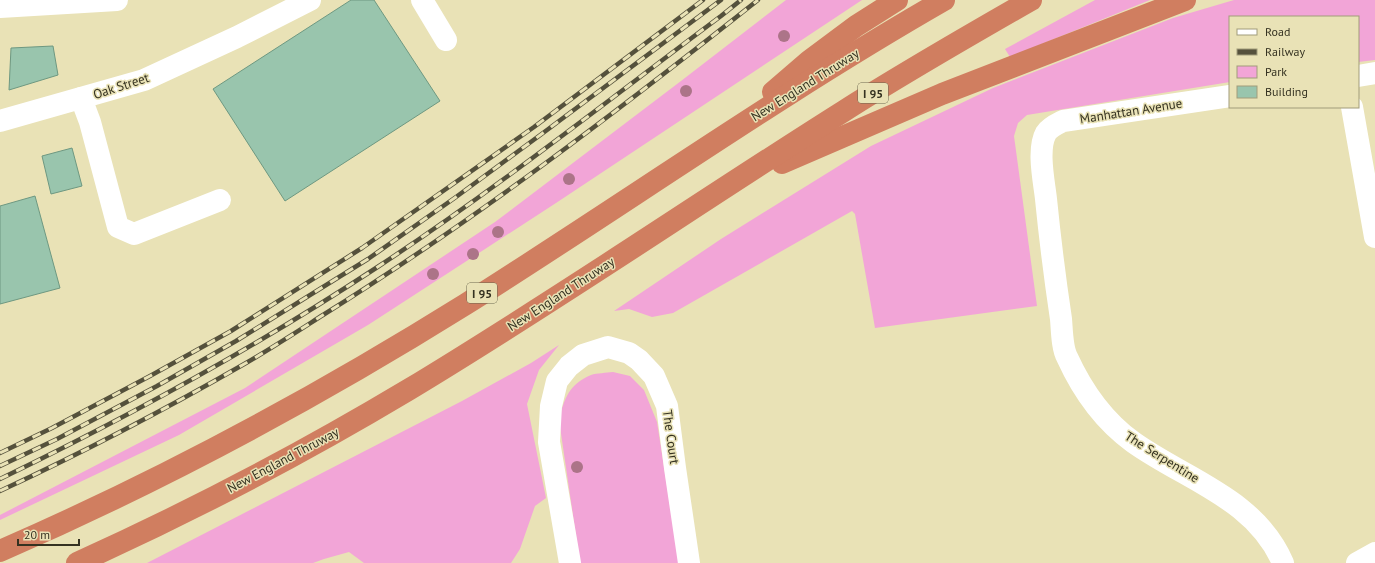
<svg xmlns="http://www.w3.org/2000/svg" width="1375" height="563" font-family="'PT Sans',sans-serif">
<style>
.green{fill:#f2a5d7}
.building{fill:#99c5ad;stroke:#6e9881}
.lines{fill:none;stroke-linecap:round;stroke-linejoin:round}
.minor{stroke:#fff;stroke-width:22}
.highway{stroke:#d07e60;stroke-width:22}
.rail-casing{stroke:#55513c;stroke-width:4.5}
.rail{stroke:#e9e2b6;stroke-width:3;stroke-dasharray:9;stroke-linecap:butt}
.tree{fill:#ac7488}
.labels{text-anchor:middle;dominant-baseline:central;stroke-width:3;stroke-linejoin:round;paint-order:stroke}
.shield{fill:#e9e2b6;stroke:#6b674e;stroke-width:1}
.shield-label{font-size:12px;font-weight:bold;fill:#353221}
.street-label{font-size:13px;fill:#353221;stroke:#e9e2b6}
</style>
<rect width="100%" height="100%" fill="#e9e2b6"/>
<!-- green -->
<g class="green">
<polygon points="786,0 862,0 556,203 368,325 179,435 0,520 0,515 245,388 495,222 681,81"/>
<polygon points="1095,0 1150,0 1010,57 1005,49"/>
<polygon points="1234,0 1375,0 1375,60 1358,62 1358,17 1230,17 1230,82 1027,115 1018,123 1014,136 1037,306 875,328 855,214 852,211 673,313 652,317 629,309 614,311 721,239 871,146 993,88 1173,18"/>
<polygon points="559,345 539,370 527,404 546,498 535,506 520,549 511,563 364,563 349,552 324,559 313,563 147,563 462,401 531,363"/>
<path d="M 613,372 L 630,376 L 644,390 L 657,422 L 679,563 L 580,563 L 559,420 C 564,399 569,384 591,375 C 597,373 606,373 613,372 Z"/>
</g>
<!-- building -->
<g class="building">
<polygon points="351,0 374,0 440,101 285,201 213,89"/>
<polygon points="53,46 58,75 9,90 11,48"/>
<polygon points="72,148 82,186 51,194 42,156"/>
<polygon points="35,196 60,288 0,304 0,206"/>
</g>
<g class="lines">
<!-- minor -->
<g class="minor">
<polyline points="422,0 446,40"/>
<polyline points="0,7 117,0"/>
<polyline points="1358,76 1375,73"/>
<path d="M 1230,96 L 1063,121 C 1057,124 1050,127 1046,133 C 1037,149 1044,181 1046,199 C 1050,239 1055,279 1061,319 C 1062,330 1062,348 1067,357 C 1082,390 1104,421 1133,442 C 1186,480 1255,498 1283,563"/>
<polyline points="81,98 90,122 118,227 134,234 220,200"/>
<polyline points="1352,107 1375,237"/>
<polyline points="0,121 144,80 237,37 310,0"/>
<polyline points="570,563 549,442 551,406 557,381 569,366 583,355 608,347 629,353 639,360 654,376 667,406 675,468 689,563"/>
<polyline points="1357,563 1375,553"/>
</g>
<!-- highway -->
<g class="highway">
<polyline points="773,92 809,61 856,26 897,0"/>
<polyline points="782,163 942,94 1185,0"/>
<path d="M 0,551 C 161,481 317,397 466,304 C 626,203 780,94 944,0"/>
<path d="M 77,563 C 190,512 301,454 408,390 C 556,301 698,203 844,111 C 905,72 968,36 1031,0"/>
</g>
<!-- rail casing -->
<g class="rail-casing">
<g id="rail">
<polyline points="0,453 52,428 150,376 231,331 362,248 534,127 703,0"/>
<polyline points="0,466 57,439 157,386 236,341 368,259 456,197 543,133 721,0"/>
<path d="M 0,479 C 130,416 256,347 376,268 C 495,190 607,101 721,16 L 741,0"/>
<path d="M 0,491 C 84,452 166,409 246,363 C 272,348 298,331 323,315 C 475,220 618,111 758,0"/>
</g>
</g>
<!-- rail -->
<use href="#rail" class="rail"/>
</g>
<!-- trees -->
<g class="tree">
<circle cx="784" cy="36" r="6"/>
<circle cx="686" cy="91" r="6"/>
<circle cx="569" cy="179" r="6"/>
<circle cx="498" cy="232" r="6"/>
<circle cx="473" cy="254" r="6"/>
<circle cx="433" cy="274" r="6"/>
<circle cx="577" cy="467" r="6"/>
</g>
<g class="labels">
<!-- shield labels -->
<g class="shield">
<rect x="858" y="83" width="30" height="20" rx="3"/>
<rect x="467" y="283" width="30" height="20" rx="3"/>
</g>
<g class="shield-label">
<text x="873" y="93">I 95</text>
<text x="482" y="293">I 95</text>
</g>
<!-- street labels -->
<g class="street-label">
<text transform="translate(805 85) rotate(-32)">New England Thruway</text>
<text transform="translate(121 86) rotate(-18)">Oak Street</text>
<text transform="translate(1131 111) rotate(-9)">Manhattan Avenue</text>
<text transform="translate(561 294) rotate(-33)">New England Thruway</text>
<text transform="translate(671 437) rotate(82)">The Court</text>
<text transform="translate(1162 457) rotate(32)">The Serpentine</text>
<text transform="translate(283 460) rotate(-28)">New England Thruway</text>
</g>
</g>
<!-- legend -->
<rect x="1229" y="16" width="130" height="92" fill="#e9e2b6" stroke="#a19c7a"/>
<rect x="1237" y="29" width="20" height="6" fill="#ffffff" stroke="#a19c7a"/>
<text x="1265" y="36" font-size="12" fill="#353221">Road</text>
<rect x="1237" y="49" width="20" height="6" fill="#55513c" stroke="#a19c7a"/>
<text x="1265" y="56" font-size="12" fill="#353221">Railway</text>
<rect x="1237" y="66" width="20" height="12" fill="#f2a5d7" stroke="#a19c7a"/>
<text x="1265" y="76" font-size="12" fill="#353221">Park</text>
<rect x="1237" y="86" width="20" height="12" fill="#99c5ad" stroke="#a19c7a"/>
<text x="1265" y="96" font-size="12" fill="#353221">Building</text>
<!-- scale -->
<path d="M18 539v6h61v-6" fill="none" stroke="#353221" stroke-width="2"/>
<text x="24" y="539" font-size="12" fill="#353221" stroke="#e9e2b6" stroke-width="3" paint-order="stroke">20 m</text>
</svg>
